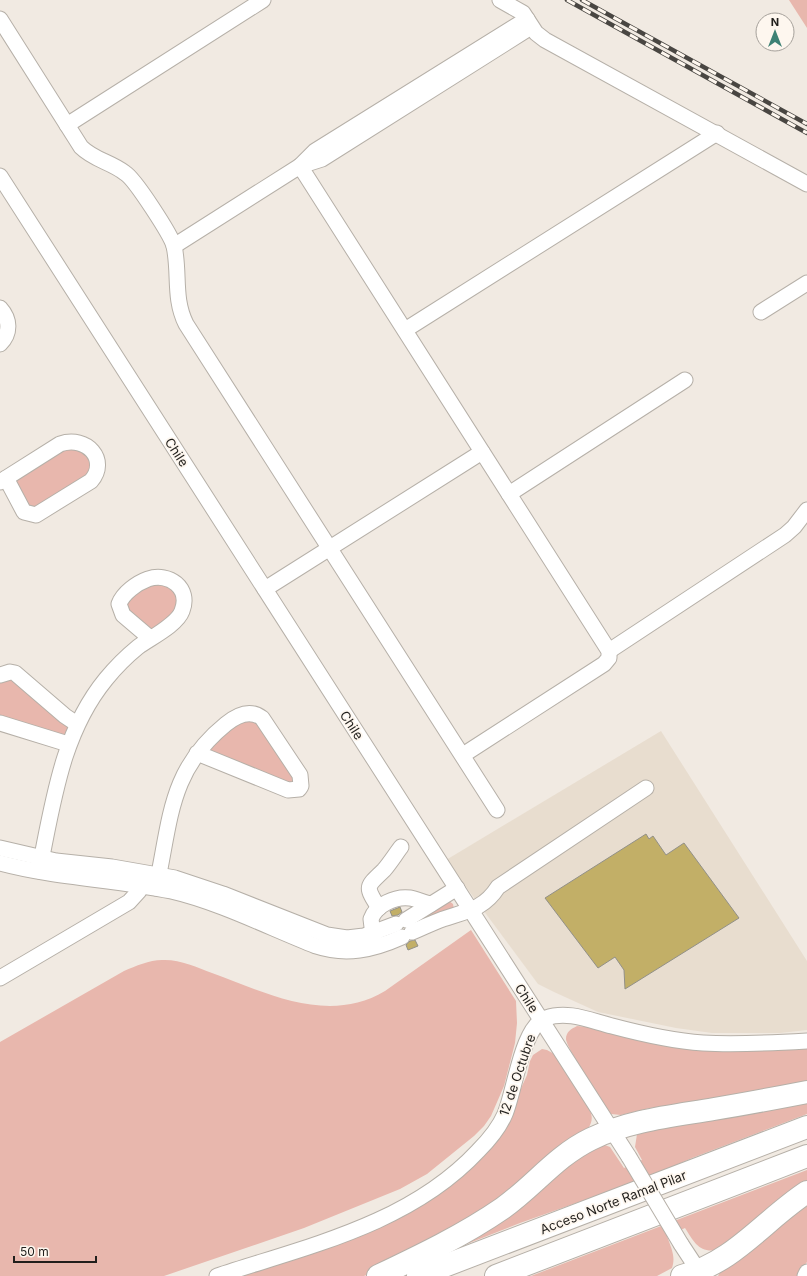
<svg xmlns="http://www.w3.org/2000/svg" width="807" height="1276" font-family="Inter,sans-serif">
<style>
.built{fill:#e8ddcf}
.green{fill:#e8b7ad}
.building{fill:#c2af67;stroke:#929088}
.lines{fill:none;stroke-linecap:round;stroke-linejoin:round}
.minor-casing{stroke:#b6b0a8;stroke-width:17}
.highway-casing{stroke:#b6b0a8;stroke-width:24}
.minor{stroke:#fff;stroke-width:15}
.highway{stroke:#fff;stroke-width:22}
.rail-casing{stroke:#494642;stroke-width:4.5}
.rail{stroke:#fef7ef;stroke-width:3;stroke-dasharray:9;stroke-linecap:butt}
.minor-bridge-casing{stroke:#b6b0a8;stroke-width:17;stroke-linecap:butt}
.minor-bridge{stroke:#fff;stroke-width:15}
.labels{text-anchor:middle;dominant-baseline:central;stroke-width:3.5;stroke-linejoin:round;paint-order:stroke}
.street-label{font-size:13px;fill:#211f1c;stroke:#fef7ef}
</style>
<rect width="100%" height="100%" fill="#f1eae2"/>
<!-- built -->
<polygon class="built" points="661,731 807,961 807,1030 780,1033 712,1033 676,1028 598,1012 554,992 538,984 446,860"/>
<!-- green -->
<g class="green">
<polygon points="789,0 807,0 807,28"/>
<polygon points="61,448 84,448 94,470 30,511 15,486 16,477"/>
<polygon points="153,582 175,587 179,608 152,631 128,613 124,602"/>
<polygon points="11,676 69,725 64,736 0,719 0,679"/>
<polygon points="254,717 297,778 294,786 216,757 209,749 237,722"/>
<polygon points="449,901 453,904 454,909 423,921 421,918"/>
<path d="M 471,930 L 516,1001 L 517,1023 L 515,1043 L 504,1086 L 491,1116 L 484,1126 L 474,1136 L 427,1174 L 400,1189 L 304,1228 L 164,1276 L 0,1276 L 0,1042 L 124,971 C 136,966 149,960 162,960 C 179,959 197,967 212,973 C 267,993 328,1025 385,991 Z"/>
<path d="M 577,1026 L 807,1046 L 807,1087 L 650,1108 L 621,1115 L 611,1114 L 606,1110 C 600,1099 566,1047 566,1039 C 566,1032 571,1029 577,1026 Z"/>
<path d="M 542,1049 L 547,1050 L 556,1055 L 590,1110 C 593,1118 592,1122 588,1129 L 517,1189 L 392,1264 L 364,1276 L 231,1276 L 407,1210 L 509,1115 L 527,1075 L 530,1061 L 533,1055 Z"/>
<polygon points="807,1097 807,1114 692,1158 652,1176 520,1223 411,1266 564,1164 602,1144 610,1147 624,1168 642,1160 635,1147 637,1134"/>
<path d="M 807,1170 L 807,1188 L 717,1250 C 699,1253 694,1242 685,1228 L 667,1236 C 671,1248 676,1256 672,1268 L 657,1276 L 531,1276 Z"/>
<polygon points="807,1200 807,1262 797,1276 718,1276 722,1269"/>
</g>
<!-- building -->
<g class="building">
<polygon points="646,834 649,839 653,836 666,855 684,843 739,918 625,989 624,970 615,957 598,968 545,898"/>
<polygon points="400,907 402,912 398,915 392,916 390,911"/>
<polygon points="415,940 418,946 408,950 406,945 410,941"/>
</g>
<g class="lines">
<!-- minor casing -->
<g class="minor-casing">
<g id="minor">
<polyline points="500,0 523,13 536,33 545,40 807,184"/>
<path d="M 0,19 L 81,147 C 94,160 111,162 125,173 C 135,179 171,235 174,246 C 180,273 173,298 186,324 L 497,810"/>
<polyline points="527,19 315,151 300,166 322,159 531,27"/>
<polyline points="67,125 263,0"/>
<polyline points="0,176 629,1157"/>
<polyline points="174,246 300,166 609,651 609,658 604,664 463,755"/>
<path d="M 0,308 C 10,319 11,333 0,344"/>
<polyline points="761,312 807,283"/>
<polyline points="405,330 717,133"/>
<path d="M 0,482 L 60,444 C 87,435 109,460 91,481 L 36,515 L 24,512 L 6,478"/>
<polyline points="509,494 685,380"/>
<polyline points="265,589 482,452"/>
<polyline points="609,651 785,535 794,527 807,510"/>
<polyline points="0,675 10,672 15,673 65,716 77,724"/>
<polyline points="0,723 68,744"/>
<polyline points="0,848 56,861 112,867 175,878 223,894 327,935 347,938 364,936 396,924"/>
<path d="M 0,863 C 56,878 114,879 171,891 C 219,902 270,928 316,946 C 346,956 373,950 402,937"/>
<path d="M 39,871 C 53,804 61,734 106,679 C 115,668 127,656 138,647 C 150,638 177,625 182,611 C 191,588 169,572 148,579 C 137,583 123,593 119,604 L 123,615 L 150,638"/>
<path d="M 156,888 C 171,821 168,771 226,724 C 237,715 250,709 262,718 L 300,775 L 301,786 L 299,789 L 288,790 L 197,753"/>
<path d="M 379,908 C 364,885 367,887 384,870 C 390,863 395,855 401,847"/>
<polyline points="406,920 457,888"/>
<path d="M 412,932 C 422,928 432,923 443,919 C 467,911 484,909 498,887 L 646,788"/>
<path d="M 374,943 L 371,919 C 376,905 395,896 410,898 C 417,899 424,903 431,904"/>
<polyline points="0,978 129,902 139,891 140,885"/>
<polyline points="681,1244 702,1276"/>
<path d="M 217,1276 C 308,1246 410,1224 478,1151 C 489,1140 499,1128 505,1114 C 515,1090 522,1026 546,1018 C 568,1010 591,1021 612,1026 C 642,1034 673,1041 703,1043 C 738,1045 773,1043 807,1041"/>
<polyline points="805,1276 807,1272"/>
</g>
</g>
<!-- highway casing -->
<g class="highway-casing">
<g id="highway">
<path d="M 378,1276 C 420,1256 464,1235 503,1208 C 534,1186 556,1156 591,1139 C 630,1120 673,1116 714,1109 C 745,1104 776,1098 807,1092"/>
<polyline points="418,1276 807,1127"/>
<polyline points="496,1276 807,1156"/>
<path d="M 682,1276 C 735,1262 763,1221 807,1192"/>
</g>
</g>
<!-- minor -->
<use href="#minor" class="minor"/>
<!-- highway -->
<use href="#highway" class="highway"/>
<!-- rail casing -->
<g class="rail-casing">
<g id="rail">
<polyline points="567,0 807,133"/>
<polyline points="582,0 807,124"/>
</g>
</g>
<!-- rail -->
<use href="#rail" class="rail"/>
<!-- minor-bridge casing -->
<g class="minor-bridge-casing">
<polyline id="minor-bridge" points="629,1157 681,1244"/>
</g>
<!-- minor-bridge -->
<use href="#minor-bridge" class="minor-bridge"/>
</g>
<g class="labels">
<!-- street labels -->
<g class="street-label">
<text transform="translate(177 452) rotate(57)">Chile</text>
<text transform="translate(352 725) rotate(57)">Chile</text>
<text transform="translate(527 998) rotate(57)">Chile</text>
<text transform="translate(517 1075) rotate(-71)">12 de Octubre</text>
<text transform="translate(613 1202) rotate(-21)">Acceso Norte Ramal Pilar</text>
</g>
</g>
<!-- north arrow -->
<g transform="translate(775 32)"><circle r="19" fill="#fef7ef" stroke="#a6a19b"/>
<path d="M0-3L7 15L0 10L-7 15Z" fill="#3e8275"/>
<text y="-6" font-size="11" font-weight="bold" text-anchor="middle" fill="#211f1c">N</text>
</g>
<!-- scale -->
<path d="M14 1256v6h82v-6" fill="none" stroke="#211f1c" stroke-width="2"/>
<text x="20" y="1256" font-size="12" fill="#211f1c" stroke="#fef7ef" stroke-width="3" paint-order="stroke">50 m</text>
</svg>
